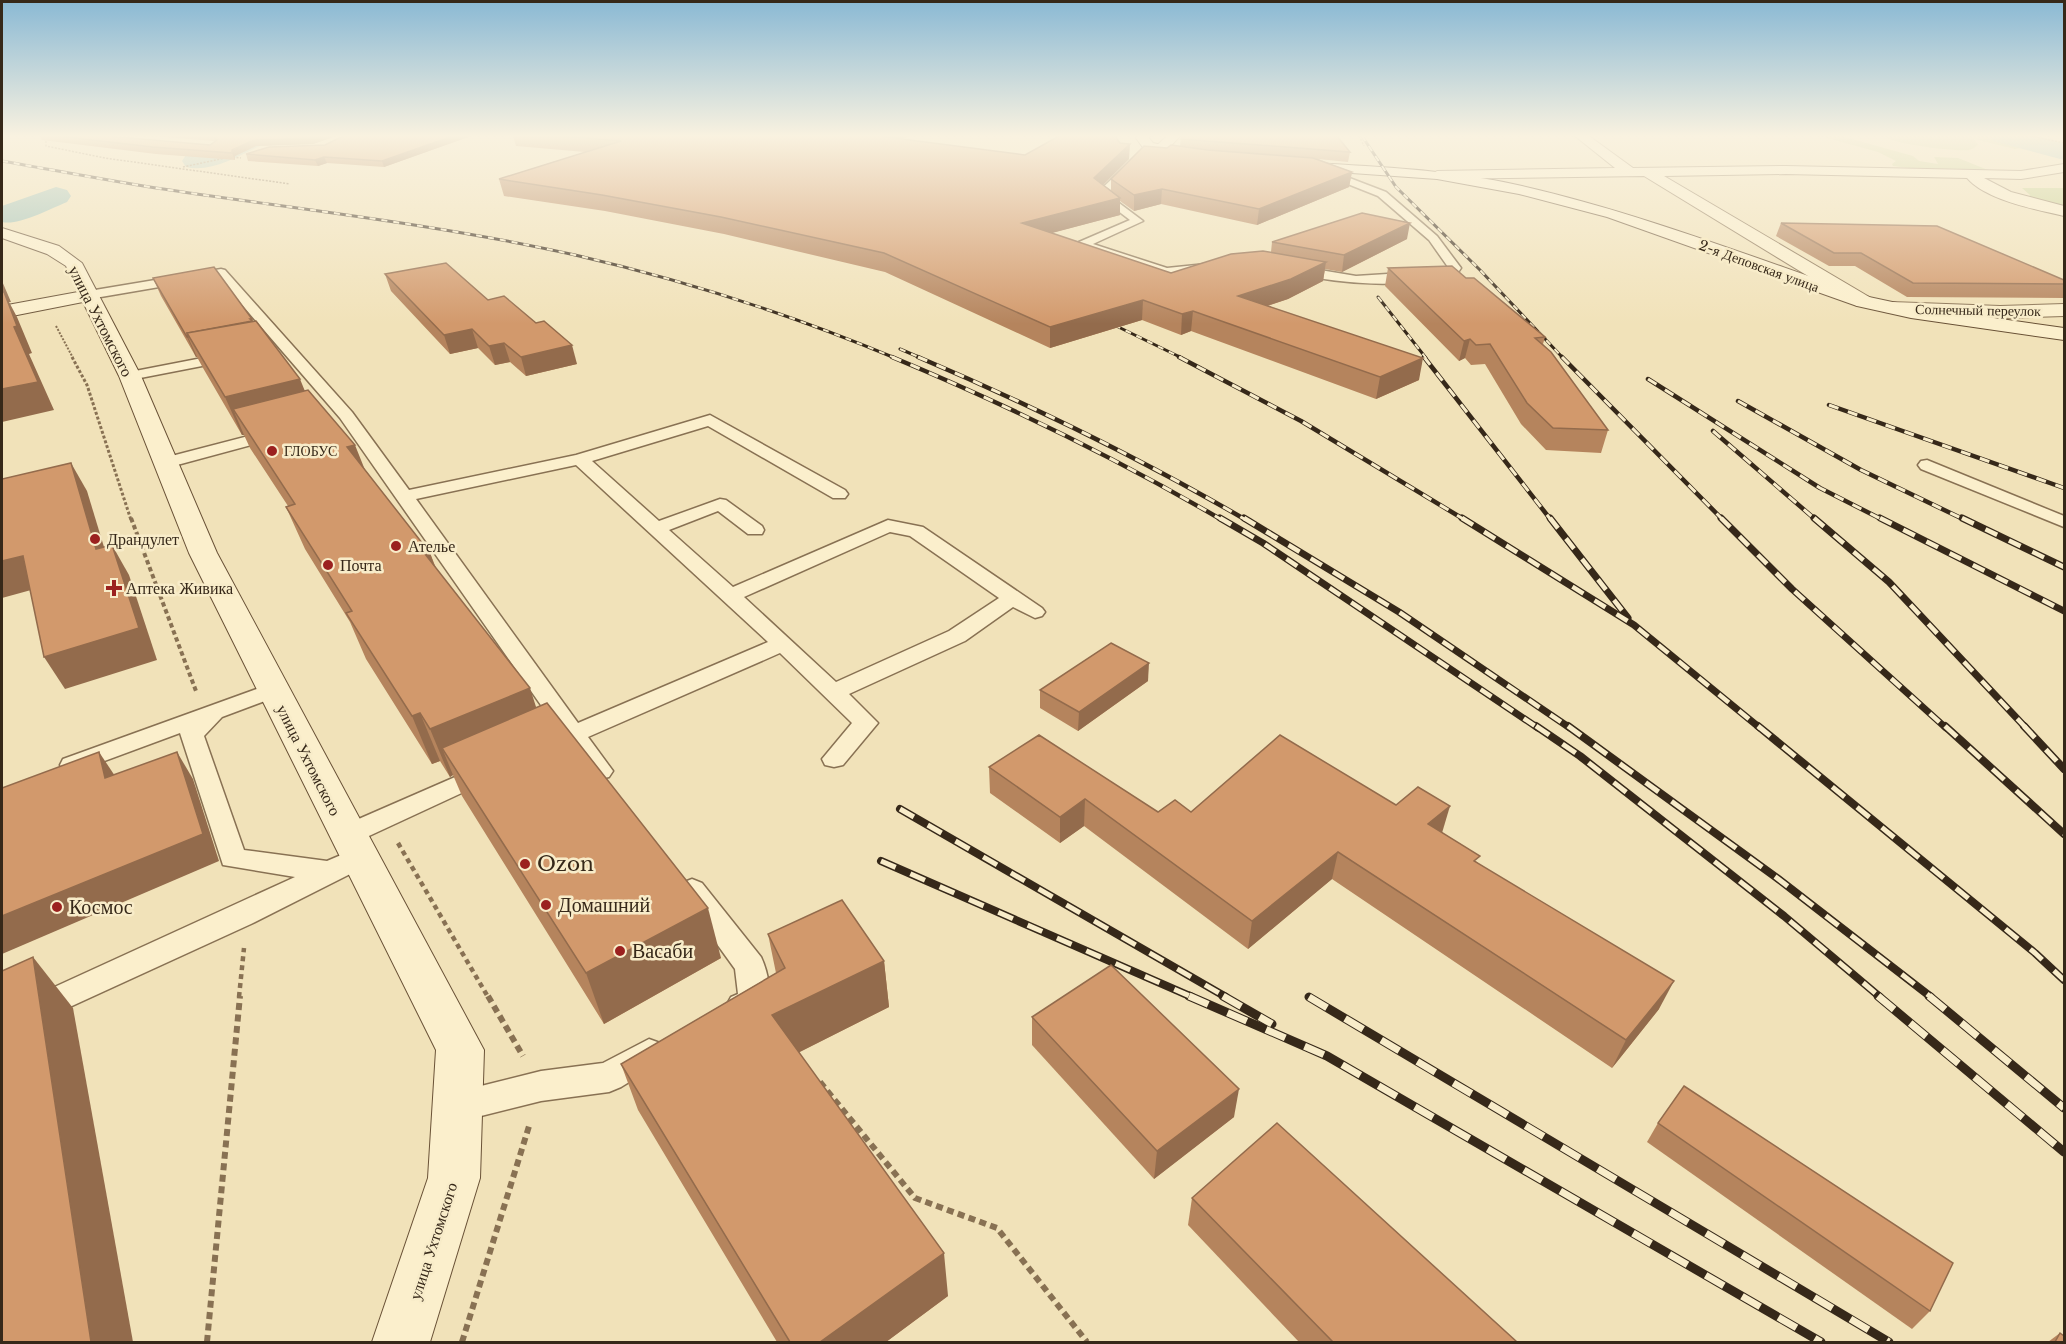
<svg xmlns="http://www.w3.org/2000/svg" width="2066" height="1344" font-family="'Libre Baskerville',serif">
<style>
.green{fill:#c5cf8d}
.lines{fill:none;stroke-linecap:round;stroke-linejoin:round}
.river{fill:#9ec1b7;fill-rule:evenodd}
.lane-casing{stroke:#887153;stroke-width:3}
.street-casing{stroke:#887153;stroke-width:2}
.secondary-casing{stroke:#695136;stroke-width:2}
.path-far5{stroke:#887153;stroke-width:1.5;stroke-dasharray:2 1.5;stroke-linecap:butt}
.path-far4{stroke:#887153;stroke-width:2;stroke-dasharray:2 1.5;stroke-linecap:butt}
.path-far3{stroke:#887153;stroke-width:3;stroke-dasharray:3 2;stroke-linecap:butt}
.path-far2{stroke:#887153;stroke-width:4;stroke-dasharray:4.5 3;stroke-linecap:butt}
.path-far1{stroke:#887153;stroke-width:4.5;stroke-dasharray:5 4;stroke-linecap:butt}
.path{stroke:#887153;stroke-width:6;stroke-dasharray:7 4.5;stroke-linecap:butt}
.lane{fill:#fbefcc;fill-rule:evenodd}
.street{fill:#fbefcc;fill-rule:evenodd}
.secondary{fill:#fbefcc;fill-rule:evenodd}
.rail-far4-casing{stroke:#362819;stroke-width:3}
.rail-far3-casing{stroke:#362819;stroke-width:4.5}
.rail-far2-casing{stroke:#362819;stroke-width:7}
.rail-far1-casing{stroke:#362819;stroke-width:8}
.rail-casing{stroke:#362819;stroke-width:9}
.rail-far4{stroke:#f8ecc9;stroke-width:2;stroke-dasharray:6;stroke-linecap:butt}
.rail-far3{stroke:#f8ecc9;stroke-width:3;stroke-dasharray:10;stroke-linecap:butt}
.rail-far2{stroke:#f8ecc9;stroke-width:4.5;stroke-dasharray:13;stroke-linecap:butt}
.rail-far1{stroke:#f8ecc9;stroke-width:5;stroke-dasharray:16;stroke-linecap:butt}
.rail{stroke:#f8ecc9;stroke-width:7;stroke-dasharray:21;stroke-linecap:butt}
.wall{fill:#b5845d}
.shaded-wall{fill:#936b4c}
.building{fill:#d2996c;stroke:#936b4c;stroke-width:1.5}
.poi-dot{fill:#9b211f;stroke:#f8ecc9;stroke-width:2}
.labels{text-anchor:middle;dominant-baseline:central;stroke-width:5;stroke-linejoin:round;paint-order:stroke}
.far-street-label{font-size:14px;fill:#362819;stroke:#f8ecc9}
.far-poi-label{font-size:14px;fill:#362819;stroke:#f8ecc9;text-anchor:start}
.street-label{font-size:16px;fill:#362819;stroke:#f8ecc9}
.poi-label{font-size:16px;fill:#362819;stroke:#f8ecc9;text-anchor:start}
.near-poi-label{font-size:20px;fill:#362819;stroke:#f8ecc9;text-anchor:start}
</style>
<rect width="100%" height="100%" fill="#f1e2b9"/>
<!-- green -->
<g class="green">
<polygon points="1820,136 1841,136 1913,156 1919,161 1938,164 1934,157 1958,158 1988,170 1925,170 1893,166 1892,164 1896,161 1878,152"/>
<path d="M 1884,136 L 2022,136 C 2038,137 2049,144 2064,147 L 2064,152 L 2006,144 L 2022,148 L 2015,149 L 1974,139 L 1978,145 C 1975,147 1973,149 1969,150 C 1958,152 1891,144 1884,136 Z"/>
<polygon points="2022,188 2064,188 2064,209 2029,197 2030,195"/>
</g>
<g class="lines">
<!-- river -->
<g class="river">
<path d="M 240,136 L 275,136 L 271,141 C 246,151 214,174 186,167 L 182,161 L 186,155 L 204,151 Z"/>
<polygon points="1990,136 2040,136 2064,144 2064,160 1993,141"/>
<path d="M 56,187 L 67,190 L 71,196 L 67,202 C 50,209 18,226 2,222 L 2,206 Z"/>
</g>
<!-- lane casing -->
<g class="lane-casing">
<g id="lane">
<polygon points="1133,159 1136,160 1136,164 1107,194 1143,221 1093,244 1167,268 1206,264 1212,268 1210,271 1166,276 1079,246 1079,242 1130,220 1096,194"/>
<path d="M 1320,169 L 1326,169 L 1386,192 L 1437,236 L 1461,268 L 1459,271 C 1411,291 1341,284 1292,273 L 1290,270 L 1296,266 L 1356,276 L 1419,272 L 1448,267 L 1429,240 L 1378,196 L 1320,173 Z"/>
<path d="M 221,269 L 225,270 L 352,412 L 409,490 L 576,455 L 710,415 L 845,490 L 848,494 L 845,498 L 833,498 L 708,426 L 592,461 L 659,521 L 720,499 L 726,500 L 762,526 L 764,530 L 762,534 L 748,534 L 718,511 L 669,530 L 733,587 L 888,520 L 923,527 L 1042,608 L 1045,612 L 1042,616 L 1035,618 L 1013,607 L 965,641 L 849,694 L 878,723 L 843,765 L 834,767 L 825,765 L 822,759 L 852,723 L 780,653 L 588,737 L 613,771 L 609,777 C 588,783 580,761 569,745 L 560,748 L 551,746 L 548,740 L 551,734 L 559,731 L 340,418 L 218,277 L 89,299 L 83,295 L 89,291 ZM 576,465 L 768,642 L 578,723 L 416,499 ZM 890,532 L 910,536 L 999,598 L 949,631 L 836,682 L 744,597 Z"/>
<polygon points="228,353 233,354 235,357 233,360 130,380 123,376 130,372"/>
<polygon points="275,429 281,431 283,434 281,437 166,468 160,467 157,463 160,459"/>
<polygon points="1927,460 2064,516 2064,527 1921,469 1918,465 1921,461"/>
<polygon points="273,683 281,685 284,690 281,695 222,717 204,736 244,850 327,861 360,847 370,850 374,857 370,864 251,924 2,1038 2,1011 295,877 223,865 180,733 72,773 63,771 60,765 63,759"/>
<polygon points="485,764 494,766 498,772 494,778 356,842 347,845 338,842 334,835 338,828"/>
<path d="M 692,879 L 702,883 L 761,957 C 768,972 773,996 766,1011 L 742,1019 L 731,1015 L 726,1006 L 731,997 L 738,994 L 735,969 L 678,890 L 682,883 Z"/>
<polygon points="649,1039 660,1043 665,1053 660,1063 621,1087 609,1092 541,1101 457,1122 445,1118 440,1107 445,1096 457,1092 541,1071 603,1063"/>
</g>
</g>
<!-- street casing -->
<g class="street-casing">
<g id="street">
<polygon points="1167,136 1180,136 1165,152 1155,152 1153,149"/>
<path d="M 1575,136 L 1589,136 L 1633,168 L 1786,166 L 2021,171 L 2064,164 L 2064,172 L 2021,179 L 1984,178 L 2011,192 L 2064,206 L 2064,216 C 2037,210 1986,200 1967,178 L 1786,174 L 1664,176 L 1871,298 L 1873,302 L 1871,306 L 1857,306 L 1644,176 L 1437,179 L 1430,175 L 1437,171 L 1615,168 Z"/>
<polygon points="1892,302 2000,306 2064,304 2064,316 2000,318 1885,312 1882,308 1885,304"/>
</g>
</g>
<!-- secondary casing -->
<g class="secondary-casing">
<g id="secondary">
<polygon points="1137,136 1150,136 1149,138 1153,143 1203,154 1205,157 1198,161 1144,149 1136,138"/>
<path d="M 1300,162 C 1374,167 1449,169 1522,186 C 1640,213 1754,258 1869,297 L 1911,306 L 2064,328 L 2064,340 L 1911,318 L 1857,306 L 1607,217 L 1519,194 L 1437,179 L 1295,169 L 1293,166 L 1295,163 Z"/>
<polygon points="2,228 59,246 82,263 141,376 217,553 484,1050 480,1178 430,1342 372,1342 428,1178 436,1050 189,553 119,376 83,302 2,318 2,306 78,292 66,266 47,254 2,238"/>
</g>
</g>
<!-- path-far5 -->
<g class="path-far5">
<polyline points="1359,136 1364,146"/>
<polyline points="2031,136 2064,143"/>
<polyline points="46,141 46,146 105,158 290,184"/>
<polyline points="233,157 241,158"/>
<polyline points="183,167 225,158"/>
</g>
<!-- path-far4 -->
<polyline class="path-far4" points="56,326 73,358"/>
<!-- path-far3 -->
<polyline class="path-far3" points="72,357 87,385 131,520"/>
<!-- path-far2 -->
<polyline class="path-far2" points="131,518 196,691"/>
<!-- path-far1 -->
<g class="path-far1">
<polyline points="398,843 488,997"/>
<polyline points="239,997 244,948"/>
</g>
<!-- path -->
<g class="path">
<polyline points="488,996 523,1056"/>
<polyline points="820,1082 915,1198 997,1228 1087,1342"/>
<polyline points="207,1342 240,996"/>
<polyline points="462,1342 530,1123"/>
</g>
<!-- lane -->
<use href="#lane" class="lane"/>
<!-- street -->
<use href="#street" class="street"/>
<!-- secondary -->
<use href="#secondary" class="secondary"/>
<!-- rail-far4 casing -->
<g class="rail-far4-casing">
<g id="rail-far4">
<polyline points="1362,136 1396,187 1480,270 1563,358"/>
<path d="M 2,161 C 53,170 105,180 156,188 C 296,209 437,224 575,255 C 684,280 792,315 895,358"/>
<polyline points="1378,297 1426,358"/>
<polyline points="1104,320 1182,358"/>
<polyline points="900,349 921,358"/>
</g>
</g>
<!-- rail-far3 casing -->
<g class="rail-far3-casing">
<g id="rail-far3">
<path d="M 892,357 C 1005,404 1116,458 1222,520"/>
<path d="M 918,357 C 1031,405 1140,458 1246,520"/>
<polyline points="1179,357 1301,421 1465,520"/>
<polyline points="1424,357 1551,520"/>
<polyline points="1562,357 1723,520"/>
<polyline points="1648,379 1820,488 1883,520"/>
<polyline points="1738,401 1861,470 1965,520"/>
<polyline points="1829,405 2064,488"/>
<polyline points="1713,431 1816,520"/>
</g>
</g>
<!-- rail-far2 casing -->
<g class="rail-far2-casing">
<g id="rail-far2">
<polyline points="1220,518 1263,543 1538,728"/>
<polyline points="1244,518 1399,612 1570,728"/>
<polyline points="1462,518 1634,625 1760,728"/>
<polyline points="1550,518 1628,618"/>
<polyline points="1721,518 1792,589 1946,728"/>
<polyline points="1814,518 1889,582 2026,728"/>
<polyline points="1880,518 2064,611"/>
<polyline points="1962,518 2064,567"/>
</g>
</g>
<!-- rail-far1 casing -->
<g class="rail-far1-casing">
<g id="rail-far1">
<polyline points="1536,726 1580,756 1784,916 1880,997"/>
<polyline points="1568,726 1777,878 1931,997"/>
<polyline points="1758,726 2035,953 2064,980"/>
<polyline points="1945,726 2064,834"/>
<polyline points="2024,726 2064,769"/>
<polyline points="900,809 1226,997"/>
<polyline points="881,861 1192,997"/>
</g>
</g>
<!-- rail casing -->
<g class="rail-casing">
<g id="rail">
<polyline points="1189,996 1327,1056 1821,1342"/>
<polyline points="1223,996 1272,1024"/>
<polyline points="1878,996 2064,1152"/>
<polyline points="1929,996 2064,1108"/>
<polyline points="1309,997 1889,1342"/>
</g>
</g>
<!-- rail-far4 -->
<use href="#rail-far4" class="rail-far4"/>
<!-- rail-far3 -->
<use href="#rail-far3" class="rail-far3"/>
<!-- rail-far2 -->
<use href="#rail-far2" class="rail-far2"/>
<!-- rail-far1 -->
<use href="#rail-far1" class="rail-far1"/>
<!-- rail -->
<use href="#rail" class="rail"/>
</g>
<!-- wall -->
<g class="wall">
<polygon points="40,136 107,136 210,145 215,141 151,136 336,136 313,144 256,146 235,156 235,160 156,154 42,140"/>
<polygon points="343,136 471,136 384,167 327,163 318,166 248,161 246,154 325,145"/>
<polygon points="513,136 910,136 902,139 1025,155 1129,159 1103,185 1111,190 1111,179 1167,148 1180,146 1181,139 1350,152 1348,162 1318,159 1352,172 1349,187 1257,225 1161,204 1134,211 1120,201 1120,215 1051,233 1171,273 1271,252 1272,242 1407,239 1342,272 1325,269 1323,281 1288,299 1267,306 1419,380 1376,399 1191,331 1181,335 1142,320 1050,348 885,272 724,234 605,211 504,196 499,179 585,152 516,146"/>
<polygon points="1781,223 2064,280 2064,298 1907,297 1855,266 1829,266 1776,236"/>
<polygon points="1388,268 1466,278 1545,337 1543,344 1608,430 1601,453 1546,450 1521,424 1485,364 1471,365 1465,358 1459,361 1385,286"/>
<polygon points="385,274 488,300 577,364 526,376 510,362 495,365 478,348 450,354 391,291"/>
<polygon points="153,278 252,319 305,391 365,470 430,553 436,568 536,708 721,958 604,1024 462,796 453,775 450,777 440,761 432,764 366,659 350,622 305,549 286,507 288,506 250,448 244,435 242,435 203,368 197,357 196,357 161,296"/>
<polygon points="1148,681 1078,731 1040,708 1040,690"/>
<polygon points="989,767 1158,812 1191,812 1442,833 1478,863 1659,1009 1612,1068 1332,879 1248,949 1084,826 1060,843 990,793"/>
<polygon points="768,934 884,961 889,1007 799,1052 948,1296 886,1342 777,1342 638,1110 621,1064 776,973"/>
<polygon points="1032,1017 1234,1117 1154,1179 1032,1045"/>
<polygon points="1658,1123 1930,1311 1912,1329 1647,1142"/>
<polygon points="1192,1198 1517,1342 1299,1342 1188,1225"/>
<polygon points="2060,1333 2064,1342 2048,1342"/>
</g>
<!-- shaded-wall -->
<g class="shaded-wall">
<polygon points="316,136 336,136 313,144 256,146 235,156 235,160 232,153 232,150 254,140"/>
<polygon points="453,136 471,136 384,167 382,161"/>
<polygon points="869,136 910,136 870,149"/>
<polygon points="1130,144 1129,159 1094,194 1094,178"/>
<polygon points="324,157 327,163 318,166 315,160"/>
<polygon points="1352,172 1349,187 1257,225 1259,209"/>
<polygon points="1162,189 1161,204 1134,211 1134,195"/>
<polygon points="1120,198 1120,215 1022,241 1022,223"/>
<polygon points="1410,223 1407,239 1342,272 1344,255"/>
<polygon points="1326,262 1323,281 1288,299 1236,316 1238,296"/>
<polygon points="2,281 11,302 9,302 17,317 32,353 29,354 54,410 2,422"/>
<polygon points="1143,300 1142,320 1050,348 1050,327"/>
<polygon points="1193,311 1191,331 1181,335 1182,314"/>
<polygon points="472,329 478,348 450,354 444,335"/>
<polygon points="187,337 188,337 197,357 196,357"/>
<polygon points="1470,339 1465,358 1459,361 1464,341"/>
<polygon points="504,343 510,362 495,365 489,346"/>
<polygon points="572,345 577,364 526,376 521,357"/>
<polygon points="1423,358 1419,380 1376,399 1380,377"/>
<polygon points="300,379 315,416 233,409 244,435 242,435 225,397"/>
<polygon points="355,445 371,485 347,447"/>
<polygon points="71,463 87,491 114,580 96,549"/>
<polygon points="112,545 129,575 157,660 65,689 44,657"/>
<polygon points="430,553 446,597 425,554"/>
<polygon points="23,556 42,587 2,598 2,561"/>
<polygon points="1149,663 1148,681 1078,731 1079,712"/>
<polygon points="530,688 545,735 442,748 453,775 450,777 430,729"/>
<polygon points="420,713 440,761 432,764 412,716"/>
<polygon points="99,752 117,779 105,778"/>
<polygon points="177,752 193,779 219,861 2,954 2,916"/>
<polygon points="1085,799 1084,826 1060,843 1060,817"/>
<polygon points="1450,806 1442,833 1428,824"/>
<polygon points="1338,852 1332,879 1248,949 1252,921"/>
<polygon points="708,908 721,958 604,1024 586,973"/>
<polygon points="33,957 73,1008 133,1342 91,1342"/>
<polygon points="884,961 889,1007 782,1061 772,1015"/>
<polygon points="1674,981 1659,1009 1612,1068 1626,1040"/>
<polygon points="1239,1089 1234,1117 1154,1179 1157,1151"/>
<polygon points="944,1253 948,1296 886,1342 820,1342"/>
</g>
<!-- building -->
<g class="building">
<polygon points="58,136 107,136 210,145 217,140 213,136 316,136 311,138 254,140 232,150 232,153 153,147"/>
<polygon points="343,136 453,136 382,161 324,157 315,160 246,154 269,147 325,145"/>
<polygon points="563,136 879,136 1025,155 1059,136 1115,136 1120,143 1130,144 1094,178 1120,198 1022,223 1171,273 1231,254 1263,251 1326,262 1291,279 1238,296 1423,358 1380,377 1193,311 1182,314 1143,300 1050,327 884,253 721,217 602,195 499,179 621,141"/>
<polygon points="1183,136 1337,136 1350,152 1181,139"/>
<polygon points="1171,145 1208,150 1313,158 1352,172 1259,209 1162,189 1134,195 1111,179 1144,146 1167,148"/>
<polygon points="1362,213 1410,223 1344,255 1272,242"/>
<polygon points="1781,223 1937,226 2064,280 2064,284 1913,283 1861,253 1834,253"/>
<polygon points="446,263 488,300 504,296 536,323 544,321 572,345 521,357 504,343 489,346 472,329 444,335 385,274"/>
<polygon points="1452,266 1466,278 1474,278 1545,337 1535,338 1551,352 1608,430 1553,428 1527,403 1490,344 1476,345 1470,339 1464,341 1388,268"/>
<polygon points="214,267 252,319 250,319 252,321 187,333 188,337 187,337 153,278"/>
<polygon points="2,292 4,292 17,326 14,327 38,382 2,389"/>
<polygon points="256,321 300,379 225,397 187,333"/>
<polygon points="308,390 355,445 347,447 430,553 425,554 530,688 430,729 420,713 412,716 346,613 352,611 286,507 295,504 233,409"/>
<polygon points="71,463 96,549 112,545 139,628 44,657 23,556 2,561 2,479"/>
<polygon points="1111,643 1149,663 1079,712 1040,690"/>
<polygon points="547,703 708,908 586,973 442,748"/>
<polygon points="1039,735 1158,812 1175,800 1191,812 1280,735 1396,805 1418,787 1450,806 1428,824 1480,856 1474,861 1674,981 1626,1040 1338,852 1252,921 1085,799 1060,817 989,767"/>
<polygon points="99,752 105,778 177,752 203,834 2,916 2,788"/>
<polygon points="842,900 884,961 772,1015 944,1253 820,1342 790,1342 621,1064 785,968 768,934"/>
<polygon points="33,957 91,1342 2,1342 2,971"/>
<polygon points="1111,965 1239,1089 1157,1151 1032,1017"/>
<polygon points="1684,1086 1953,1263 1930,1311 1658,1123"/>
<polygon points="1277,1123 1517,1342 1333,1342 1192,1198"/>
<polygon points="2060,1333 2064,1336 2064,1342 2055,1342"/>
</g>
<!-- sky -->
<linearGradient id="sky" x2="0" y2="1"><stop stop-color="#8ab9d4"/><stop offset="0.42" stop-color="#f9f2e0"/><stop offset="1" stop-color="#f9f2e0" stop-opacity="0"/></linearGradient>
<rect width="2066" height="324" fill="url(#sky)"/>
<!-- markers -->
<g class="poi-dot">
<circle cx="272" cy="451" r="6"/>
<circle cx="95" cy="539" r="6"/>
<circle cx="396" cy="546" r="6"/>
<circle cx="328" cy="565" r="6"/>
<path d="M111 579h6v6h6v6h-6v6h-6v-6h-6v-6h6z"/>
<circle cx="525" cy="864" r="6"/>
<circle cx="546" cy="905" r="6"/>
<circle cx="57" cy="907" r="6"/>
<circle cx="620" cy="951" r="6"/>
</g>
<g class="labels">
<!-- far-street labels -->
<g class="far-street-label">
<text transform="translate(1759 266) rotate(20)">2-я Деповская улица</text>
<text transform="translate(1978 310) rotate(1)">Солнечный переулок</text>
</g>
<!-- far-poi labels -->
<g class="far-poi-label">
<text x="284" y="451">ГЛОБУС</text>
</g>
<!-- street labels -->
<g class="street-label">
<text transform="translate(101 321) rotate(63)">улица Ухтомского</text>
<text transform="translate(309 760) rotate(63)">улица Ухтомского</text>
<text transform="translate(433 1241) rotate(-72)">улица Ухтомского</text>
</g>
<!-- poi labels -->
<g class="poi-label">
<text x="107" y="539">Драндулет</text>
<text x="408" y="546">Ателье</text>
<text x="340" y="565">Почта</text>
<text x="126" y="588">Аптека Живика</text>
</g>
<!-- near-poi labels -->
<g class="near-poi-label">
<text x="537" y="864">Ozon</text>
<text x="558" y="905">Домашний</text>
<text x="69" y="907">Космос</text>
<text x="632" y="951">Васаби</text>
</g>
</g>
<!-- border -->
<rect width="2066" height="1344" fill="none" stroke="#362819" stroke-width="6"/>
</svg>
